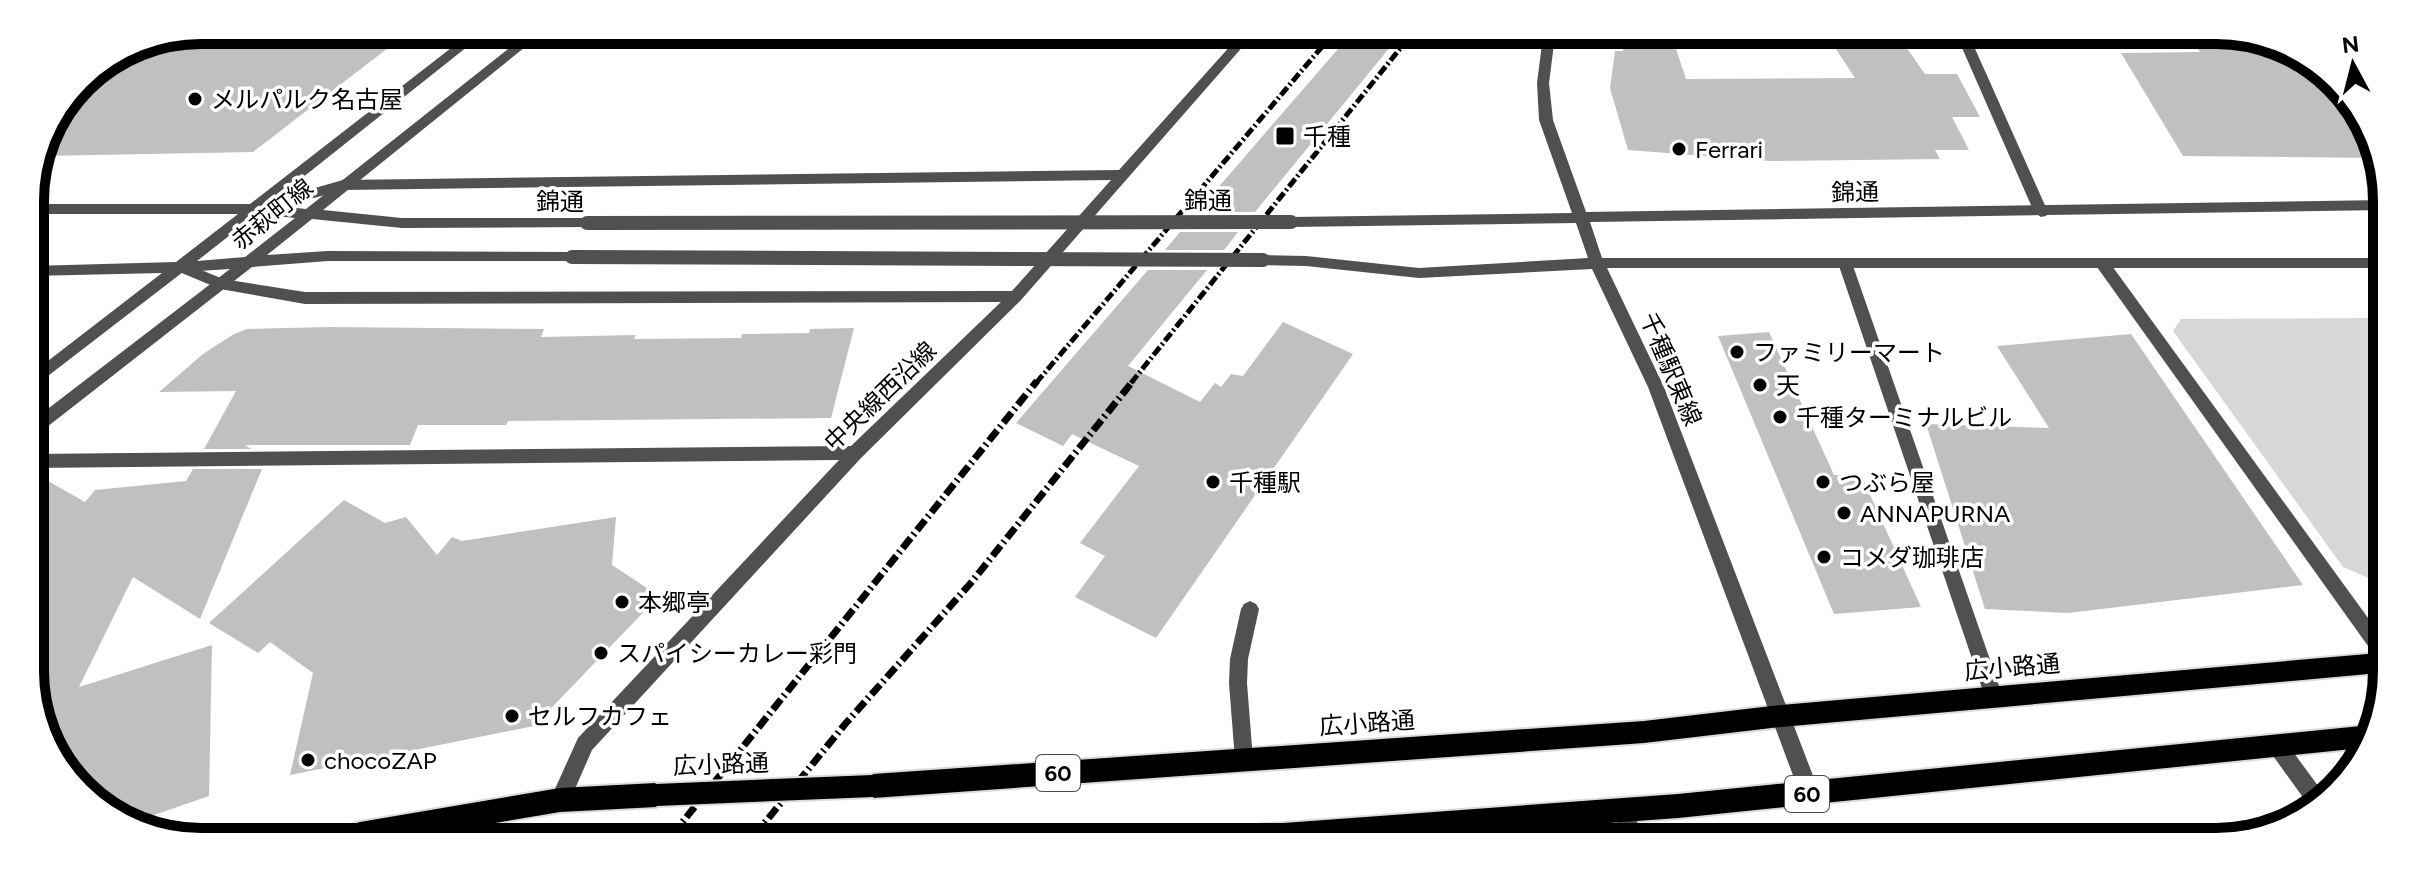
<svg xmlns="http://www.w3.org/2000/svg" width="2417" height="872" font-family="Figtree,'Noto Sans JP',sans-serif">
<style>
.green{fill:#d7d7d7}
.building{fill:#c0c0c0}
.lines{fill:none;stroke-linecap:round;stroke-linejoin:round}
.primary-casing{stroke:#dbdbdb;stroke-width:4}
.service{fill:#505050;fill-rule:evenodd}
.minor{fill:#505050;fill-rule:evenodd}
.tertiary{fill:#505050;fill-rule:evenodd}
.primary{fill:#000;fill-rule:evenodd}
.rail-far1{stroke:#000;stroke-width:5;stroke-dasharray:10 3 2 3;stroke-linecap:butt}
.rail{stroke:#000;stroke-width:7;stroke-dasharray:13 4 2 4;stroke-linecap:butt}
.primary-bridge-casing{stroke:#dbdbdb;stroke-width:26;stroke-linecap:butt}
.tertiary-bridge{stroke:#505050;stroke-width:14}
.primary-bridge{stroke:#000;stroke-width:22}
.poi-dot{fill:#000;stroke:#fff;stroke-width:3}
.labels{text-anchor:middle;dominant-baseline:central;stroke-width:7;stroke-linejoin:round;paint-order:stroke}
.shield{fill:#fff;stroke:#4c4c4c;stroke-width:2}
.shield-label{font-size:22px;font-weight:bold;fill:#000}
.poi-label{font-size:24px;fill:#000;stroke:#fff;text-anchor:start}
.street-label{font-size:24px;fill:#000;stroke:#fff}
.rim{fill:none;stroke:#000;stroke-width:10}
</style>
<rect width="100%" height="100%" fill="#fff"/>
<!-- green -->
<polygon class="green" points="2384,318 2380,583 2343,567 2173,331 2181,319"/>
<!-- building -->
<g class="building">
<polygon points="201,30 410,31 253,152 40,156 48,125 88,73 136,43"/>
<polygon points="1350,35 1400,35 1255,212 1197,212"/>
<polygon points="1624,36 1651,36 1674,43 1686,79 1855,78 1828,37 1899,37 1925,74 1957,74 1980,117 1952,117 1969,150 1935,150 1940,159 1770,161 1628,150 1610,88 1615,51 1623,51"/>
<polygon points="2275,42 2322,73 2361,124 2377,158 2183,156 2121,53 2200,52 2196,46"/>
<polygon points="1180,232 1238,232 1224,250 1165,250"/>
<polygon points="1148,270 1207,270 1128,366 1200,402 1215,383 1221,387 1231,374 1243,376 1283,322 1353,354 1156,638 1075,597 1105,556 1080,543 1139,466 1072,434 1063,446 1016,423"/>
<polygon points="330,327 544,329 541,337 636,335 634,339 741,338 742,334 809,333 810,329 854,328 831,418 508,421 506,425 418,425 410,445 245,445 251,449 204,449 236,391 159,392 203,354 234,334 247,329"/>
<polygon points="1769,332 1834,475 1861,475 1921,607 1834,614 1718,336"/>
<polygon points="2131,334 2303,585 2068,613 1985,609 1926,424 2049,428 1997,346"/>
<polygon points="193,469 262,469 200,619 133,577 79,687 212,645 209,796 131,823 73,784 33,704 32,494 48,481 85,502 95,490 186,481"/>
<polygon points="344,500 385,523 406,517 437,555 452,537 462,541 616,517 612,565 659,596 534,726 290,775 313,673 270,642 258,653 209,623"/>
</g>
<g class="lines">
<!-- primary casing -->
<g class="primary-casing">
<g id="primary">
<polygon points="2379,653 2379,673 1781,727 1644,743 873,798 865,794 861,786 865,778 873,774 1644,721 1781,705"/>
<polygon points="2371,725 2377,727 2362,748 1678,818 1402,838 1231,838 1234,829 1243,826 1678,794"/>
<polygon points="656,783 664,787 668,795 664,803 656,807 560,812 429,834 348,834 351,825 360,822 560,788"/>
</g>
</g>
<!-- service -->
<polygon class="service" points="1250,601 1256,604 1259,609 1248,659 1247,683 1253,760 1251,766 1244,769 1237,766 1235,760 1229,683 1230,659 1241,609 1244,604"/>
<!-- minor -->
<g class="minor">
<polygon points="1241,34 1253,35 1021,300 861,458 592,750 567,807 560,809 553,807 550,800 578,738 839,460 32,468 32,454 851,446 1001,302 305,304 220,289 177,271 175,267 182,262 223,279 305,292 1012,291 1111,180 343,190 256,214 249,209 251,206 343,180 1119,170"/>
<polygon points="1955,38 1987,38 1981,42 1972,42 2048,212 2046,216 2041,217 2034,212 1959,41"/>
<polygon points="2336,83 2345,89 2350,99 2343,98 2335,86"/>
<polygon points="1845,258 1852,263 2003,697 2000,703 1994,705 1988,703 1985,697 1838,263"/>
<polygon points="2102,258 2107,259 2379,633 2379,655 2373,653 2097,267 2095,263 2097,259"/>
<polygon points="2278,738 2285,741 2327,798 2321,806 2312,810 2271,753 2269,747 2271,741"/>
<polygon points="1624,802 1631,804 1643,839 1623,839 1614,811 1617,804"/>
</g>
<!-- tertiary -->
<g class="tertiary">
<path d="M 473,31 L 487,31 L 268,205 L 306,209 L 531,31 L 545,31 L 323,210 L 402,218 L 587,218 L 592,219 L 594,223 L 592,227 L 402,228 L 312,219 L 267,255 L 328,251 L 572,252 L 577,253 L 579,257 L 577,261 L 328,261 L 252,267 L 38,434 L 32,435 L 32,421 L 230,269 L 183,272 L 31,389 L 31,374 L 162,273 L 31,276 L 31,266 L 176,262 L 238,214 L 31,214 L 30,204 L 250,204 ZM 257,214 L 295,218 L 245,257 L 197,261 Z"/>
<polygon points="1543,36 1555,36 1549,83 1553,120 1586,212 2385,200 2385,210 1590,222 1602,258 2384,258 2384,268 1607,268 1664,387 1820,794 1817,801 1810,803 1803,801 1800,794 1648,387 1592,269 1419,278 1306,266 1263,265 1256,260 1263,255 1306,256 1419,268 1588,258 1576,223 1291,227 1284,222 1291,217 1572,213 1539,120 1537,83"/>
</g>
<!-- primary -->
<use href="#primary" class="primary"/>
<!-- rail-far1 -->
<g class="rail-far1">
<polyline points="1036,383 1332,35"/>
<polyline points="1131,383 1411,35"/>
</g>
<!-- rail -->
<g class="rail">
<polyline points="672,835 1037,381"/>
<polyline points="754,836 846,723 970,584 1133,381"/>
</g>
<!-- primary-bridge casing -->
<g class="primary-bridge-casing">
<polyline id="primary-bridge" points="656,795 873,786"/>
</g>
<!-- tertiary-bridge -->
<g class="tertiary-bridge">
<polyline points="587,223 1291,222"/>
<polyline points="572,257 1263,260"/>
</g>
<!-- primary-bridge -->
<use href="#primary-bridge" class="primary-bridge"/>
</g>
<!-- markers -->
<g class="poi-dot">
<circle cx="195" cy="99" r="8"/>
<rect x="1275" y="126" width="20" height="20" rx="4"/>
<circle cx="1679" cy="149" r="8"/>
<circle cx="1737" cy="352" r="8"/>
<circle cx="1760" cy="385" r="8"/>
<circle cx="1780" cy="417" r="8"/>
<circle cx="1213" cy="482" r="8"/>
<circle cx="1823" cy="482" r="8"/>
<circle cx="1844" cy="513" r="8"/>
<circle cx="1824" cy="557" r="8"/>
<circle cx="622" cy="602" r="8"/>
<circle cx="601" cy="653" r="8"/>
<circle cx="512" cy="716" r="8"/>
<circle cx="308" cy="760" r="8"/>
</g>
<g class="labels">
<!-- shield labels -->
<g class="shield">
<rect x="1036" y="755" width="44" height="36" rx="6"/>
<rect x="1785" y="776" width="44" height="36" rx="6"/>
</g>
<g class="shield-label">
<text x="1058" y="773">60</text>
<text x="1807" y="794">60</text>
</g>
<!-- poi labels -->
<g class="poi-label">
<text x="211" y="99">メルパルク名古屋</text>
<text x="1303" y="136">千種</text>
<text x="1695" y="149">Ferrari</text>
<text x="1753" y="352">ファミリーマート</text>
<text x="1776" y="385">天</text>
<text x="1796" y="417">千種ターミナルビル</text>
<text x="1229" y="482">千種駅</text>
<text x="1839" y="482">つぶら屋</text>
<text x="1860" y="513">ANNAPURNA</text>
<text x="1840" y="557">コメダ珈琲店</text>
<text x="638" y="602">本郷亭</text>
<text x="617" y="653">スパイシーカレー彩門</text>
<text x="528" y="716">セルフカフェ</text>
<text x="324" y="760">chocoZAP</text>
</g>
<!-- street labels -->
<g class="street-label">
<text transform="translate(1855 192) rotate(-1)">錦通</text>
<text x="1208" y="200">錦通</text>
<text x="560" y="201">錦通</text>
<text transform="translate(272 214) rotate(-39)">赤萩町線</text>
<text transform="translate(1671 369) rotate(67)">千種駅東線</text>
<text transform="translate(880 396) rotate(-44)">中央線西沿線</text>
<text transform="translate(2012 667) rotate(-5)">広小路通</text>
<text transform="translate(1367 723) rotate(-4)">広小路通</text>
<text transform="translate(721 764) rotate(-2)">広小路通</text>
</g>
</g>
<!-- crop -->
<path d="M0 0H2417V872H0ZM201 44H2216A157 157 0 0 1 2373 201V671A157 157 0 0 1 2216 828H201A157 157 0 0 1 44 671V201A157 157 0 0 1 201 44Z" fill="#fff" fill-rule="evenodd"/>
<path class="rim" d="M201 44H2216A157 157 0 0 1 2373 201V671A157 157 0 0 1 2216 828H201A157 157 0 0 1 44 671V201A157 157 0 0 1 201 44Z"/>
<!-- north arrow -->
<g transform="translate(2353 64) rotate(353)" stroke="#ffffff" stroke-width="6" paint-order="stroke">
<path d="M0-6L14 30L0 20L-14 30Z" fill="#000000"/>
<text y="-12" font-size="22" font-weight="bold" text-anchor="middle" fill="#000000">N</text>
</g>
</svg>
